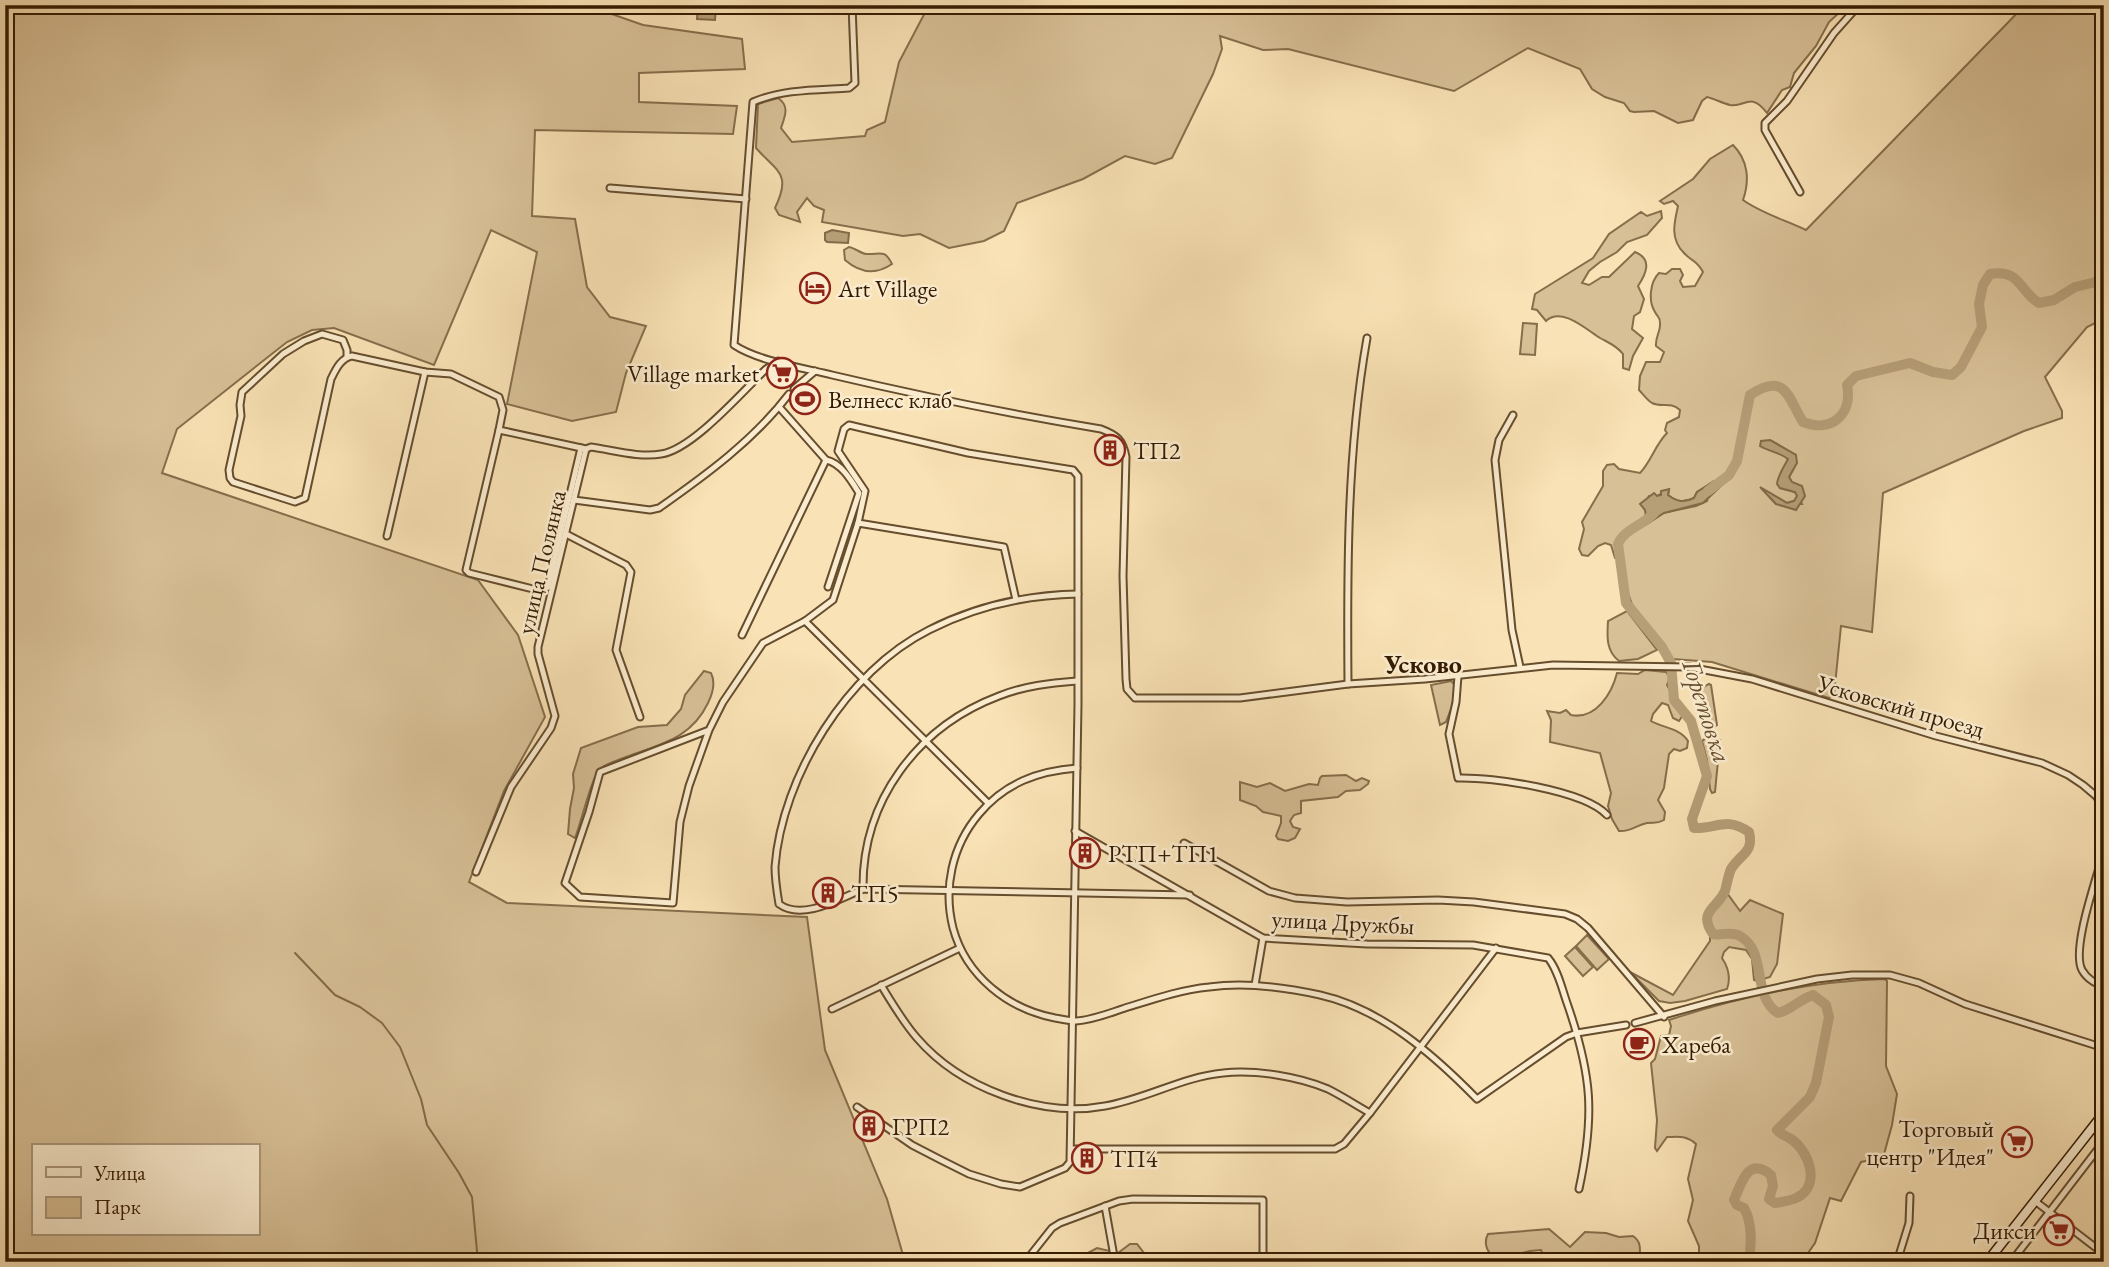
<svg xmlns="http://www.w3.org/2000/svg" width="2109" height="1267" font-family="'EB Garamond',serif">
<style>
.green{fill:#d8c096;stroke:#866e4b;stroke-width:2;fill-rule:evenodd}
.water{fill:#b69e77;stroke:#826a47;stroke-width:2}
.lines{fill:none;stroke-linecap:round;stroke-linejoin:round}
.stream{stroke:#826a47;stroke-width:2}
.river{stroke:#b69e77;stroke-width:10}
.minor-casing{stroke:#654d2d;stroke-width:9}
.secondary-casing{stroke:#341b00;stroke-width:11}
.minor{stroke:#fbeccf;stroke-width:5}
.secondary{stroke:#fbeccf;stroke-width:8}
.labels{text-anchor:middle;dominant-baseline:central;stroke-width:5;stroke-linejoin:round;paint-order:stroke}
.poi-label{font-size:24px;fill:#341b00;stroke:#fbeccf;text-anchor:start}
.street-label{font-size:24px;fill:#341b00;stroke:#fbeccf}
.neighbourhood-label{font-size:26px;font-weight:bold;fill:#341b00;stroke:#fbeccf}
.water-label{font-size:26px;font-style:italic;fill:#684f30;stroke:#fbeccf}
</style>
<rect width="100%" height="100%" fill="#f9e2b5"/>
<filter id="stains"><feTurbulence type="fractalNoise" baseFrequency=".00286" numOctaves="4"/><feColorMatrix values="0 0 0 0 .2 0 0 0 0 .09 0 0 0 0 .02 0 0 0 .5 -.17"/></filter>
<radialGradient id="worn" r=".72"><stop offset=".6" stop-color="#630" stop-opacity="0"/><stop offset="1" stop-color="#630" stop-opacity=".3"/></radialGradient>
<!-- green -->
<g class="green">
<path d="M 5,5 L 586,5 L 643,25 L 742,39 L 745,69 L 639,73 L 639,102 L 737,106 L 733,134 L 535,130 L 532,216 L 575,219 L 587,287 L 610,317 L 646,326 L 626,373 L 616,412 L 572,421 L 507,404 L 537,252 L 491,230 L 434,365 L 334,328 L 312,330 L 287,342 L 177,429 L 162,473 L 478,580 L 518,635 L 545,717 L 504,791 L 469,882 L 507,903 L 807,917 L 825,1050 L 887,1199 L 905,1262 L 5,1262 ZM 33,1146 L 257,1146 L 257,1234 L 33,1234 Z"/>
<path d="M 929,5 L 1839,5 L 1842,10 L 1829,22 L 1816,46 L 1794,73 L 1790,87 L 1782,90 L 1767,113 C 1750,91 1745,108 1730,105 C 1722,103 1715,99 1707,97 L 1702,101 L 1693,120 L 1678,123 L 1654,111 L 1634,112 L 1630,111 L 1624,103 L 1605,97 L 1592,89 L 1580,69 L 1528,48 L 1454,91 L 1288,49 L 1263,50 L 1220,36 L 1222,49 L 1213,74 L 1172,158 L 1155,164 L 1125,156 L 1083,179 L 1017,203 L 1004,231 L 984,241 L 949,248 L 920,234 L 903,236 L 822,222 L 824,210 L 814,206 L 807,198 L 797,212 L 800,222 L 779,215 L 775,208 C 792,173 777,172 756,148 L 758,104 L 778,98 C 790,106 785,116 781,128 L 792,142 L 865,136 L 867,130 L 885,122 L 899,62 Z"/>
<path d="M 2025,5 L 2104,5 L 2104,165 L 2096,167 L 2104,176 L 2104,325 L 2097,322 L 2087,327 L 2045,377 L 2062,411 L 2062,418 L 2024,431 L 1883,493 L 1872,632 L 1841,626 L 1834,695 L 1829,698 L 1712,662 L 1673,659 L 1633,607 L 1625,585 L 1622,560 L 1615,558 L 1611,545 L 1605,543 L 1598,546 L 1588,556 L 1582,555 L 1579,549 L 1584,529 L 1582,522 L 1603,486 L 1603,471 L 1607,465 L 1614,464 L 1619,469 L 1640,473 C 1652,460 1655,445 1667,433 L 1665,430 L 1667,423 L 1679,417 L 1680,410 C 1670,401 1662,408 1652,403 C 1647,400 1643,394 1639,390 L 1640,376 L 1646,362 L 1660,362 L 1664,352 L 1656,346 C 1655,337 1661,331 1660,323 C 1660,316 1658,318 1655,312 C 1648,301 1650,282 1659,273 L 1666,274 L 1672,269 L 1680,269 L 1683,275 L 1680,281 L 1683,287 L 1695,286 L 1703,272 C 1696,259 1692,262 1684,253 C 1670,239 1674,223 1678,206 L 1673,201 L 1664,204 L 1660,201 L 1693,179 L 1710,159 L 1733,145 C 1748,160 1750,180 1743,200 C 1761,213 1785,220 1806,230 ZM 1770,440 L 1796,455 L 1793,470 L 1789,477 L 1802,504 L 1776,504 L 1763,489 L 1787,503 L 1794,501 L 1798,496 L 1795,492 L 1780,488 L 1783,472 L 1788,459 ZM 1712,484 L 1707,501 L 1696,506 L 1663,513 L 1647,523 L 1646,501 L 1649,496 L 1657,496 L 1669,490 L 1668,495 C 1677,502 1684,503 1694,498 L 1697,492 Z"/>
<path d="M 1661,211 L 1662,218 L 1647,235 L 1627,242 L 1617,252 L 1600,262 L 1589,271 L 1582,283 L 1589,285 L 1602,277 L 1609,277 L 1635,252 C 1653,259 1646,274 1638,286 L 1644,299 L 1640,312 L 1634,316 L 1632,329 L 1643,338 L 1633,356 L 1629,370 L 1623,368 L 1623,354 C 1616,345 1609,343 1600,338 C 1587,330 1561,306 1546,321 L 1537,310 L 1532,309 L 1535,294 L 1593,258 L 1609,234 L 1641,212 L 1647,216 Z"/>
<path d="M 849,247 C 855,248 860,253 866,254 C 880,255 884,248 892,264 C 876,275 860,273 845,260 L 844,250 Z"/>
<polygon points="1523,323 1537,324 1535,355 1520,354"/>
<path d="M 1627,611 L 1657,650 L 1638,659 L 1619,661 C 1606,651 1607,637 1608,621 Z"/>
<path d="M 1645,670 L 1666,672 L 1670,678 L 1667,685 L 1683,715 L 1679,721 L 1673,718 L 1668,705 L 1662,703 L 1653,714 L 1651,721 C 1663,728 1680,728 1688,741 L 1687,748 L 1680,751 L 1674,749 L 1669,754 L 1664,788 L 1658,800 L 1665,812 L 1664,820 C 1657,824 1655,822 1647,823 C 1636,825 1631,832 1619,831 L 1612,819 L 1608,806 L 1611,793 L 1600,753 L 1550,742 L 1551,720 L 1547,711 L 1560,713 L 1566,710 L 1571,715 C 1596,720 1612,693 1617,673 L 1638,674 Z"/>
<path d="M 704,671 L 711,673 C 716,683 713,693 708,703 C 691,739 660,744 626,757 C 618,760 608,763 601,768 C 592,774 581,824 575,838 L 568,834 L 570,809 L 574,788 L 573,774 L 581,748 L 638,727 L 667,725 L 681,709 L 685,695 Z"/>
<polygon points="1451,681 1456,686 1452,706 1446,722 1440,725 1431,685"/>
<polygon points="1709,684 1711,685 1717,725 1714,727 1711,727 1709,724 1700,689"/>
<polygon points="1710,735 1720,740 1715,792 1712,793 1710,789 1707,760 1702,741"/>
<polygon points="1346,775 1356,781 1362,778 1369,781 1368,784 1360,790 1346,791 1338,797 1301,801 1301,813 1294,815 1290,821 1293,827 1300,829 1295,838 1288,841 1278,839 1276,836 1281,823 1281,816 1263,812 1256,806 1240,800 1240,782 1257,787 1270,783 1285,791 1309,784 1318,785 1320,778 1322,776"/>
<path d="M 1727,893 L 1740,911 L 1750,900 L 1783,914 L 1777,964 L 1770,977 L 1757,981 L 1754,980 L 1752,959 L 1746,950 L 1729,947 L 1724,952 L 1722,958 C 1728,967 1731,978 1727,989 L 1685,1001 L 1670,1003 L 1659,1001 L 1630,972 L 1673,995 L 1710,941 L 1710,914 Z"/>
<polygon points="1587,935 1609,959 1597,970 1576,946"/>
<polygon points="1575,947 1593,967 1583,976 1565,956"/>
<path d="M 1885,979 L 1887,981 L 1886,1066 L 1897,1094 L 1892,1125 L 1883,1158 L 1861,1162 L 1841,1201 L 1830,1198 L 1815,1243 L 1808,1253 L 1800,1254 L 1792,1262 L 1699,1262 L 1699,1246 L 1688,1221 L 1693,1200 L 1688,1179 L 1696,1144 C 1686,1135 1679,1137 1667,1137 L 1657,1151 L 1655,1148 L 1657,1120 L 1651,1063 L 1655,1059 L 1661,1036 L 1669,1035 L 1671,1026 L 1669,1020 C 1738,997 1812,981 1885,979 Z"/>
<path d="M 1549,1229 L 1570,1247 L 1585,1232 L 1606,1233 L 1619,1237 L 1633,1236 C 1643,1243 1639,1251 1640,1262 L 1546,1262 L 1541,1250 L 1530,1251 L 1498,1259 C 1487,1255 1483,1243 1488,1234 Z"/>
<polygon points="1130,1244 1137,1244 1151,1262 1082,1261 1084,1255 1097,1248 1118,1253"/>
</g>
<!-- water -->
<g class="water">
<polygon points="698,5 716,5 715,20 697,19"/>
<polygon points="832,230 849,233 848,243 827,242 825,240 825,233"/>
<path d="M 1770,440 L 1796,455 L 1797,463 L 1789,477 L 1792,482 L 1802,486 L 1805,496 L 1796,510 L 1776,504 L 1760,487 L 1787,503 L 1794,501 L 1797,496 L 1795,492 L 1780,488 L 1777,484 C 1778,475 1784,467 1788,459 C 1779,452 1770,452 1760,446 L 1761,441 Z"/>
<path d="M 1714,481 L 1724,483 L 1703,503 L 1664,513 L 1647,524 L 1645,510 L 1640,504 L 1654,493 L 1657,496 L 1661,495 L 1661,491 L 1669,489 L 1668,495 C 1677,502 1684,503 1694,498 L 1697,492 Z"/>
</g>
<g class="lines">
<!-- stream -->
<polyline class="stream" points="295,953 335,995 360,1007 382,1023 400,1047 421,1099 427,1125 459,1173 472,1197 478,1262"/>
<!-- river -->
<g class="river">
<path d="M 1708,491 L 1729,475 L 1737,461 L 1750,395 C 1786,371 1788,398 1803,422 C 1831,433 1853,415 1847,385 L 1856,376 L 1910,363 L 1933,372 L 1952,375 L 1961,367 L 1982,327 L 1979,304 L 1983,285 L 1990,274 C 2021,269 2019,291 2039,303 L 2054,300 L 2075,287 L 2104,280"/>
<path d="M 1654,513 C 1644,525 1624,529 1618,544 L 1626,603 L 1662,647 L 1671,663 L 1674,700 L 1691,721 L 1707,776 L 1692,819 L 1694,828 C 1717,829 1726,816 1749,832 C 1754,853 1741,853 1731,869 C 1728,876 1727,884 1725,891 C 1718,908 1697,911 1713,934 C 1722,936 1731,931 1740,936 C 1768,952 1751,996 1778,1013 C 1791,1010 1800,999 1813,995 L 1826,1005 L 1829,1017 L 1816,1083 L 1810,1097 L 1777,1130 C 1782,1136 1786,1135 1791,1139 C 1809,1151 1821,1185 1798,1197 C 1791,1201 1782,1202 1775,1203 L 1769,1199 L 1773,1186 L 1771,1175 C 1748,1156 1742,1182 1734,1200 L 1737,1205 L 1744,1208 C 1753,1224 1751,1244 1749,1262"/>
</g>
<!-- minor casing -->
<g class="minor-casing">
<g id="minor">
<path d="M 852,5 L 855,83 L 849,88 C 817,90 783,89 753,102 L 734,345 C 758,361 803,368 832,375 C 921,396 1010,414 1101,429 C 1117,435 1123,440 1126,457 L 1123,576 L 1126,679 L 1127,689 L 1135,698 L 1240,698 L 1348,684 L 1425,679 L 1553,665 L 1689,667 L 1752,679 L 1936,736 L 2042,763 L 2068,775 L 2083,785 L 2096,796 L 2104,807"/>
<polyline points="610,188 746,199"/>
<polyline points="1800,192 1765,130 1765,123 1787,101 1834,33 1859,5"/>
<path d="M 347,357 L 347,350 L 343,340 L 322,334 L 304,341 L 283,354 L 242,392 L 240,405 L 241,416 L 229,470 L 230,478 L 233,482 L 295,502 L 305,498 L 331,379 C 336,369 341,358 352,356 L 425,372 L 451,374 L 499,397 L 503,410 L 499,430 L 586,449 L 591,447 C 613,450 640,458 661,454 C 692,450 742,392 766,369 L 778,361"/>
<polyline points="794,389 815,371"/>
<polyline points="1513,415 1499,440 1495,460 1512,630 1520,667"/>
<polyline points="499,430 466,570 469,573 541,591 548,587 581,448"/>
<path d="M 826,460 C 841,463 851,480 859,493 L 828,587"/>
<path d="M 574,500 L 650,510 L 659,508 C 706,475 754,440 789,394"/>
<polyline points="566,534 626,565 631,572 616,650 640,717"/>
<polyline points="387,536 425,372"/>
<path d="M 1078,594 C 1026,595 976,606 929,630 C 847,671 782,776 775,867 C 775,879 777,892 779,904 C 802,921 839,899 863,889 L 1190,895"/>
<polyline points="805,621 988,803"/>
<polyline points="742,635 826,460 780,408"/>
<path d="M 1458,676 L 1456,702 L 1449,734 L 1458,778 C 1492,777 1584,790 1607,815"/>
<path d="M 1348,684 C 1347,569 1347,451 1367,338"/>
<polyline points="709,730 600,772 589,812 565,883 580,897 673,903 680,822 689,786 709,730 723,702 763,643 805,621 833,600 858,523 1004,547 1016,600"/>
<path d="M 1077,768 C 1038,771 1005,783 979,814 C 952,846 943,888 953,928 C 966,976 1008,1009 1055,1018 C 1062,1019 1069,1021 1076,1021 C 1092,1020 1107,1014 1122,1009 C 1151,1000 1179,990 1209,987 C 1246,982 1284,987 1320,995 C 1382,1009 1434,1055 1477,1099 L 1566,1037 L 1577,1033 L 1626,1025"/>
<path d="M 1075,831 L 1263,938 L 1367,944 L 1473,945 L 1548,958 C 1558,970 1562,989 1567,1003 C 1592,1075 1595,1115 1579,1189"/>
<polyline points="1184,843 1269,891 1295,898 1347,902 1438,900 1474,902 1565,914 1577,919 1588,928 1664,1017"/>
<path d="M 2104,851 C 2097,877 2071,949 2082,970 C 2087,979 2095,983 2104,987"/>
<polyline points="476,872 511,787 551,728 555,716 538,654 538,647 586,449"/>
<path d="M 863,889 C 862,801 917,727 999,696 C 1024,686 1050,683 1077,681"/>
<path d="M 881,985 C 892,1003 903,1022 917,1038 C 960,1088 1040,1118 1105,1106 C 1146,1099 1182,1077 1223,1073 C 1254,1069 1300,1077 1328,1089 C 1342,1096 1356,1105 1370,1113"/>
<polyline points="1255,985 1263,938"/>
<polyline points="832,1009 960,948"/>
<polyline points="1635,1023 1715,1001 1817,979 1852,975 1890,975 1919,983 1965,1004 2104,1048"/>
<polyline points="857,1107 912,1145 941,1160 969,1174 1001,1184 1020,1187 1065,1168 1070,1162 1078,705 1078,476 1073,470 968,453 849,425 844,429 838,451 865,491 858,523"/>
<polyline points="1071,1149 1335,1149 1344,1144 1370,1113 1496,948"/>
<polyline points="2035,1201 2104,1254"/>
<polyline points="1105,1206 1115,1262"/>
<polyline points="1025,1262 1052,1228 1060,1223 1119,1201 1133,1199 1263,1200 1263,1262"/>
<polyline points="1897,1262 1909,1223 1910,1196"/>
<polyline points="2011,1262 2104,1141"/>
</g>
</g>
<!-- secondary casing -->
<g class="secondary-casing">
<polyline id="secondary" points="1987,1262 2104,1113"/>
</g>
<!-- minor -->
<use href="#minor" class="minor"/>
<!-- secondary -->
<use href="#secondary" class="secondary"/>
</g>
<!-- icons -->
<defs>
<g id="hotel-ring" transform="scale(1.575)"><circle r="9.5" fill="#fbeccf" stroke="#8f2418" stroke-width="1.5"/><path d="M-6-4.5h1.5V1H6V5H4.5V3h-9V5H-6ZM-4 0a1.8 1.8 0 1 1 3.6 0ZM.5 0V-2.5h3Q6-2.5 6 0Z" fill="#8f2418"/></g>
<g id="supermarket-ring" transform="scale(1.575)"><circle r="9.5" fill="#fbeccf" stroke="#8f2418" stroke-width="1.5"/><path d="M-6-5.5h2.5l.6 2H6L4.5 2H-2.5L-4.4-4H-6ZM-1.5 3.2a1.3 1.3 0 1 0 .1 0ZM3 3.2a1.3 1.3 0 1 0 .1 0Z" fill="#8f2418"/></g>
<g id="stadium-ring" transform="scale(1.575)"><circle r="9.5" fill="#fbeccf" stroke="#8f2418" stroke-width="1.5"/><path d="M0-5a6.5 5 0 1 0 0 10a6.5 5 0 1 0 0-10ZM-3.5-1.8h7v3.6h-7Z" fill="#8f2418"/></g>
<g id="building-ring" transform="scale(1.575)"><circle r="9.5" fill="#fbeccf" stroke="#8f2418" stroke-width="1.5"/><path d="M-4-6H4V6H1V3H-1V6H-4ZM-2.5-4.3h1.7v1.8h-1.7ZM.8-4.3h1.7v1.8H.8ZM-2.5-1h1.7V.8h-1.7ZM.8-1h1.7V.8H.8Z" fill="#8f2418"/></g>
<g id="cafe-ring" transform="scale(1.575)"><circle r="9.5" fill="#fbeccf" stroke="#8f2418" stroke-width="1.5"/><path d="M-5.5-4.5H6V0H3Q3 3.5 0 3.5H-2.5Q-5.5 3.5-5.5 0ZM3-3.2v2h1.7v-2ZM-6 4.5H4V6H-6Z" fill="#8f2418"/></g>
</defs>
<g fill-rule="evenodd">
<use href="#hotel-ring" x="815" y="288"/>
<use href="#supermarket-ring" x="782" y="373"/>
<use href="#stadium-ring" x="805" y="399"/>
<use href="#building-ring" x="1110" y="450"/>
<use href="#building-ring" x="1085" y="853"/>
<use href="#building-ring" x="828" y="893"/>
<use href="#cafe-ring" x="1639" y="1044"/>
<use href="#building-ring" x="869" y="1126"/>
<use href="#supermarket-ring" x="2017" y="1142"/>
<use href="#building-ring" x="1087" y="1158"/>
<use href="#supermarket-ring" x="2059" y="1230"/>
</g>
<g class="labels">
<!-- poi labels -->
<g class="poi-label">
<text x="838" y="288">Art Village</text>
<text x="759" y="373" text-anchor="end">Village market</text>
<text x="828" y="399">Велнесс клаб</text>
<text x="1133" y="450">ТП2</text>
<text x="1108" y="853">РТП+ТП1</text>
<text x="851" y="893">ТП5</text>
<text x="1662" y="1044">Хареба</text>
<text x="892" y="1126">ГРП2</text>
<text x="1994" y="1128" text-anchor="end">Торговый<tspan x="1994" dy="28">центр "Идея"</tspan></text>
<text x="1110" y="1158">ТП4</text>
<text x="2036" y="1230" text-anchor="end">Дикси</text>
</g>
<!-- street labels -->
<g class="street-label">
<text transform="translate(541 562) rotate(-77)">улица Полянка</text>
<text transform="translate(1901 706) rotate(16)">Усковский проезд</text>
<text transform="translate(1343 922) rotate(3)">улица Дружбы</text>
</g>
<!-- neighbourhood labels -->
<g class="neighbourhood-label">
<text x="1423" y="664">Усково</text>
</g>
<!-- water labels -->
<g class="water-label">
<text transform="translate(1707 711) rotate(72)">Горетовка</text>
</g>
</g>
<!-- margin -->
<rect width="2109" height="1267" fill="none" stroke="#f9e2b5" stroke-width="28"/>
<rect x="7" y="7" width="2095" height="1253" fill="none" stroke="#341b00" stroke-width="3.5"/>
<rect x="14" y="14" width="2081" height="1239" fill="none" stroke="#341b00" stroke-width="2"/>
<!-- legend -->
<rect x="32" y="1144" width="228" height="91" fill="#fbeccf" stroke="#ab987c" stroke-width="2"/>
<rect x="46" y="1167" width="35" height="10" fill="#fbeccf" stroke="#ab987c" stroke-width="2"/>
<text x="94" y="1180" font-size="21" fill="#341b00">Улица</text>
<rect x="46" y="1197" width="35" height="21" fill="#d8c096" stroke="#ab987c" stroke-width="2"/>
<text x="94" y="1214" font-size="21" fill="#341b00">Парк</text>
<rect width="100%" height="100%" filter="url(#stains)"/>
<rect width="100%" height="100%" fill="url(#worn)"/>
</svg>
